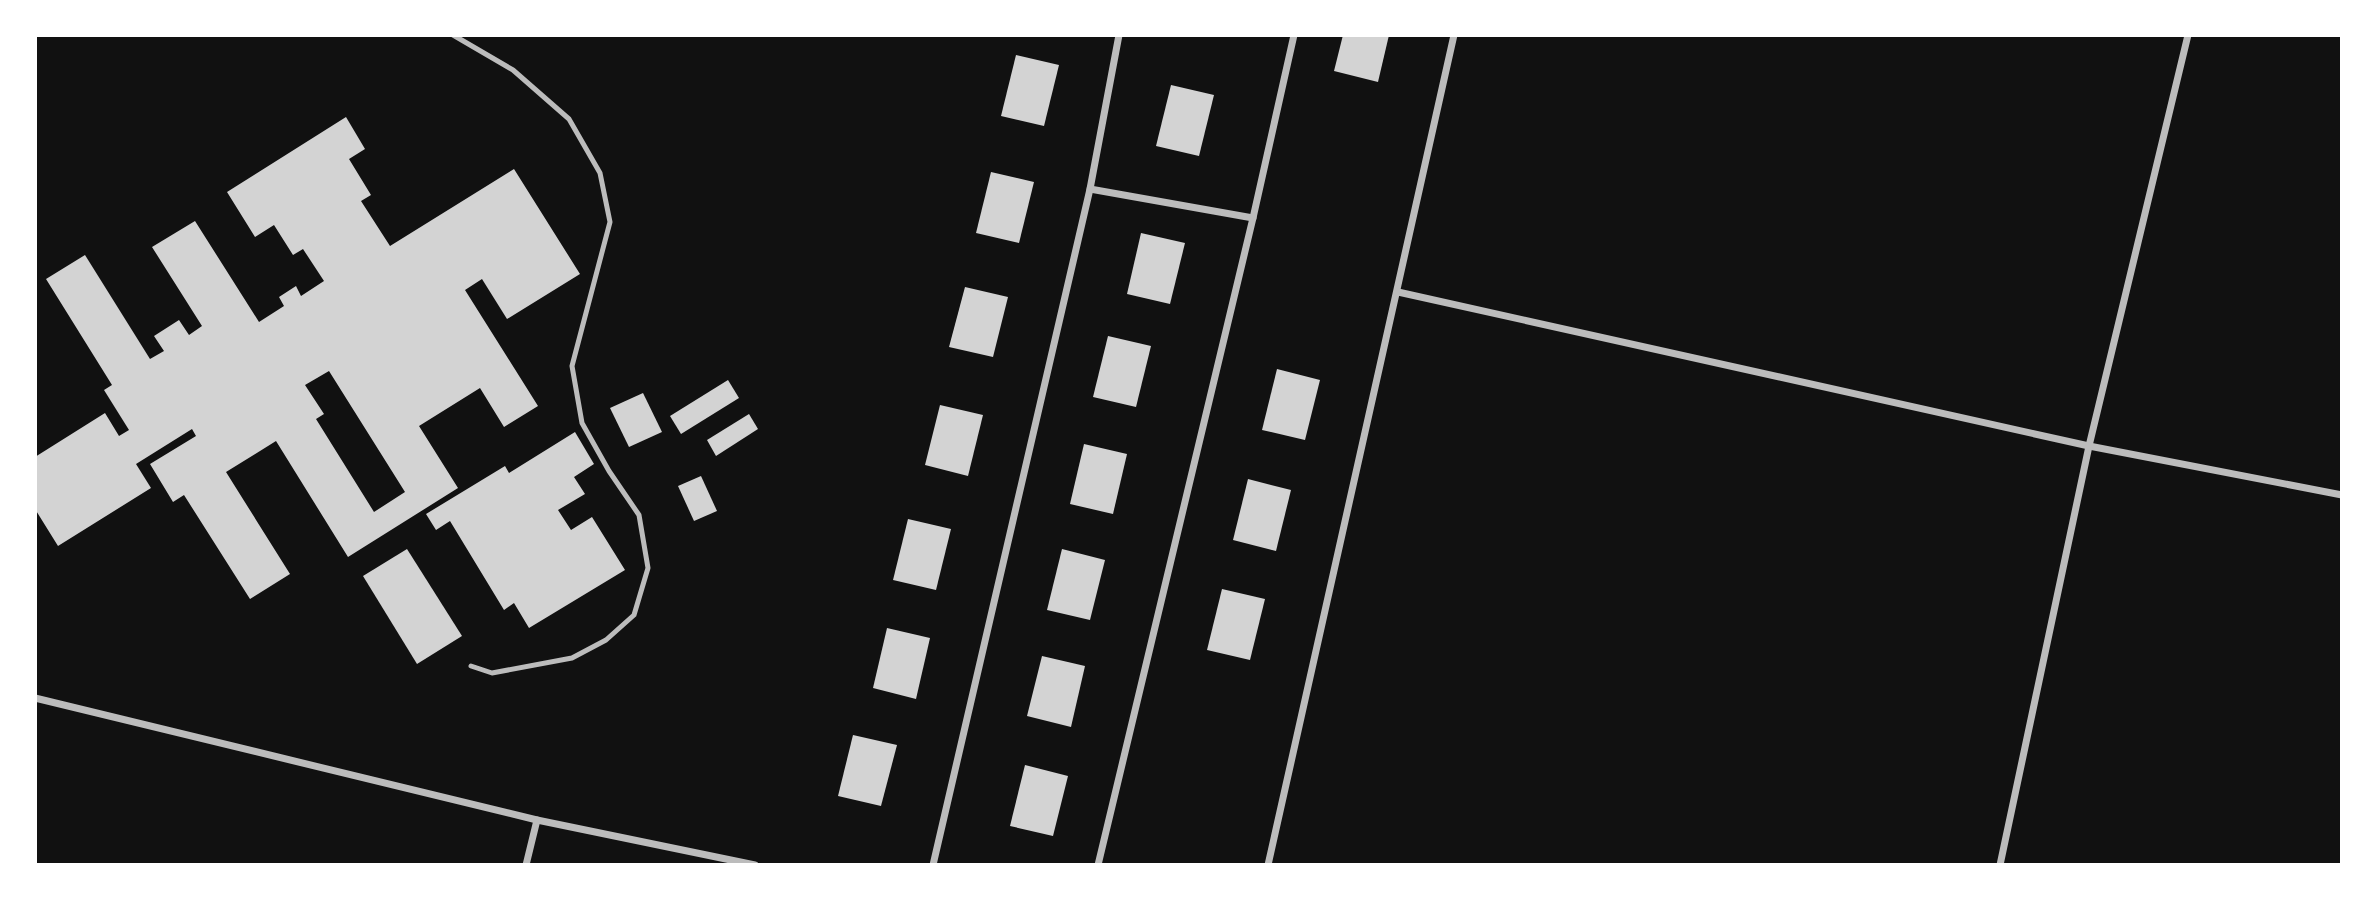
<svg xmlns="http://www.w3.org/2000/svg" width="2377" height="900" font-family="'Source Sans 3',sans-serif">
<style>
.building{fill:#d3d3d3;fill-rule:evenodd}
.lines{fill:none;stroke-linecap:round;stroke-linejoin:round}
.service{stroke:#bcbcbc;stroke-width:5}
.minor{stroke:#bcbcbc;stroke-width:7}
</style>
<rect width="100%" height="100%" fill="#111"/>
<!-- building -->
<g class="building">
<polygon points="1343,35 1389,35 1378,82 1334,71"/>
<polygon points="1016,55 1059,65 1044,126 1001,116"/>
<polygon points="1171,85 1214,95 1199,156 1156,146"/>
<path d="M 346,117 L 365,149 L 349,159 L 371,195 L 361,201 L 390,246 L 514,169 L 580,274 L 507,319 L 482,279 L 465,290 L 538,406 L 504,427 L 480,388 L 419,426 L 458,488 L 348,557 L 276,441 L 226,472 L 290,574 L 250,599 L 184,495 L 173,502 L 150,464 L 196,436 L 192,429 L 136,464 L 151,488 L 58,546 L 35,509 L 35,457 L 105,413 L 119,436 L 129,430 L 104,390 L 112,385 L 46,279 L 85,255 L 150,359 L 164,351 L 154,336 L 179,320 L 189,335 L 202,326 L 152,247 L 195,221 L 259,322 L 284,306 L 279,297 L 296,286 L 301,296 L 324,281 L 303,249 L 293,255 L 274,225 L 255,237 L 227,192 ZM 329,371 L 405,492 L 374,512 L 316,419 L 324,414 L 305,385 Z"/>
<polygon points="991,172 1034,182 1019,243 976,233"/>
<polygon points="1141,233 1185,243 1170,304 1127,294"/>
<polygon points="965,287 1008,297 993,357 949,347"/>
<polygon points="1108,336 1151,346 1136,407 1093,397"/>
<polygon points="1277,369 1320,380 1305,440 1262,430"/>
<polygon points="728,380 739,398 681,434 670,416"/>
<polygon points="643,393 662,432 629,447 610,408"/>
<polygon points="940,405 983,415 968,476 925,465"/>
<polygon points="749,414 758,429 716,456 707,440"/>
<polygon points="575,432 594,464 574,477 585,494 558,510 571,530 592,517 625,570 529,628 514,603 504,610 450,521 436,530 426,514 505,466 509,473"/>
<polygon points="1084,444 1127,454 1113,514 1070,504"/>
<polygon points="701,476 717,511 694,521 678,486"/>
<polygon points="1248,479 1291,490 1276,551 1233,540"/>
<polygon points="908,519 951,529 936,590 893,580"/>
<polygon points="407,549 462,636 417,664 363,576"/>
<polygon points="1062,549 1105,560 1090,620 1047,610"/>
<polygon points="1222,589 1265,599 1250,660 1207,650"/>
<polygon points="887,628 930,638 916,699 873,688"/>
<polygon points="1042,656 1085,666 1071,727 1027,716"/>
<polygon points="853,735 897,745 881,806 838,796"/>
<polygon points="1025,765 1068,776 1053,836 1010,826"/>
</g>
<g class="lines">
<!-- service -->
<polyline class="service" points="453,35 513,70 569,119 600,173 610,222 572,366 582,423 609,471 639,515 648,568 634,615 606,640 572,658 492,673 471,666"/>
<!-- minor -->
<g class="minor">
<polyline points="1090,189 1253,218"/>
<polyline points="1398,292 2089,446 2342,495"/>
<polyline points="35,698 537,820 755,865"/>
<polyline points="526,865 537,820"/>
<polyline points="933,865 1090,189 1119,35"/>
<polyline points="1098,865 1253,218 1294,35"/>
<polyline points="1268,865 1454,35"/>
<polyline points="2000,865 2089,446 2188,35"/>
</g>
</g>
<!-- border -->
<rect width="2377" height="900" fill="none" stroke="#ffffff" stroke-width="74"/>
</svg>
